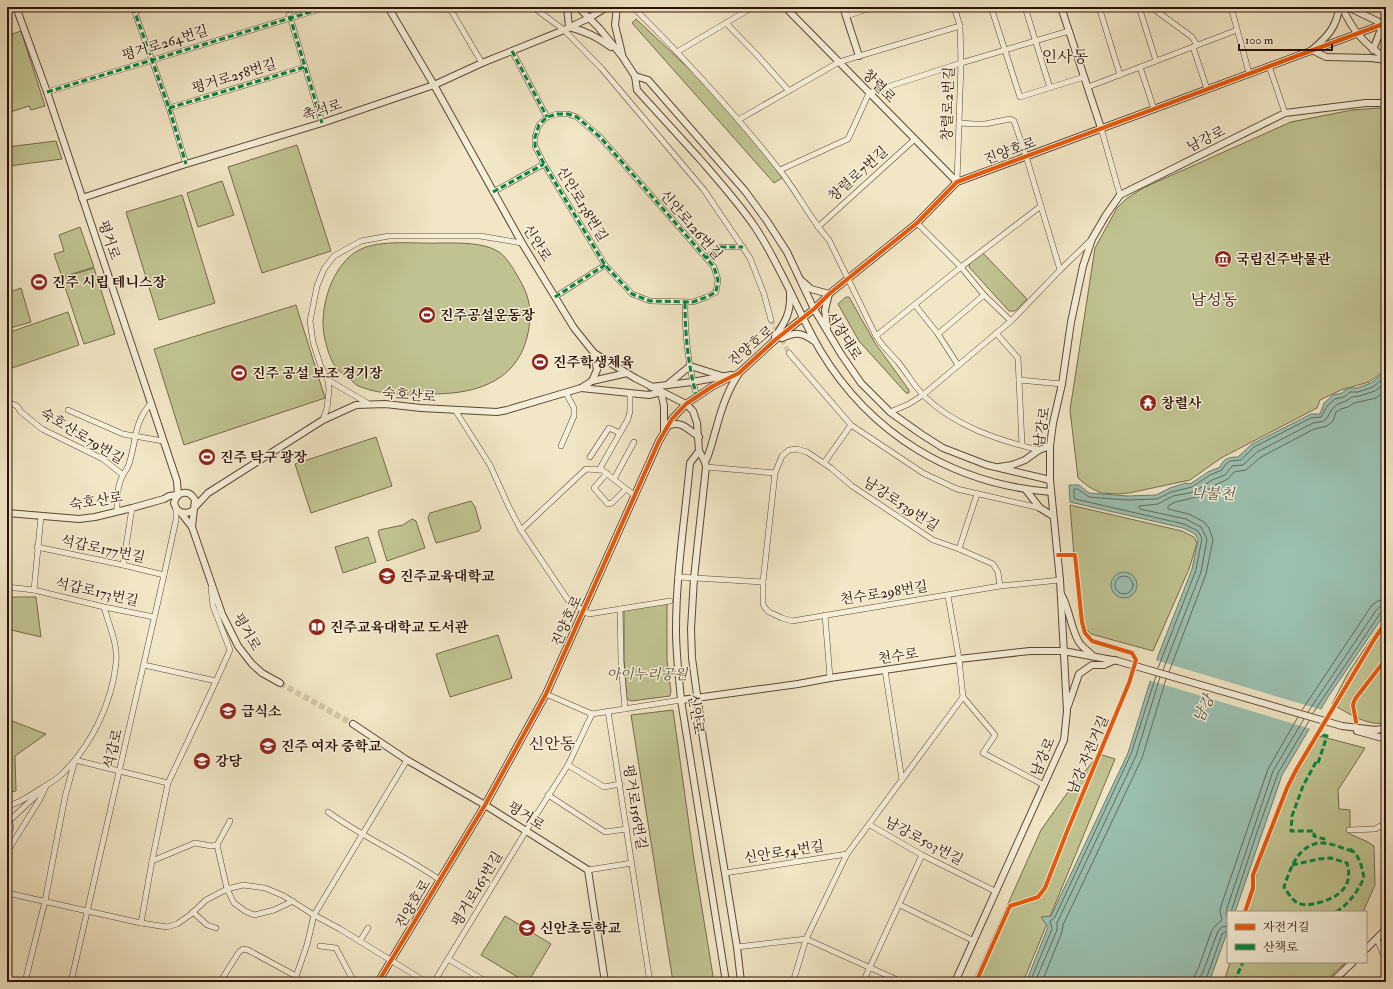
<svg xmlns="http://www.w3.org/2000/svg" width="1393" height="989" font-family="'IM FELL Double Pica','Noto Serif KR',serif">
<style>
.green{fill:#c0c391;stroke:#766a4c}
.water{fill:#9bc0b0;stroke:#6f7a6c}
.pier{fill:#f1e6c5}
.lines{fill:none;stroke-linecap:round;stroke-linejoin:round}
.shore{stroke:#64685c;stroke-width:1}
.minor-tunnel{stroke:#d3c6a8;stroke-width:5;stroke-dasharray:5 2.5;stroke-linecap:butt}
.tertiary-tunnel{stroke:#d3c6a8;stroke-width:6;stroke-dasharray:6 3;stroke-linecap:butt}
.minor-casing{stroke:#5d4636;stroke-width:6}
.tertiary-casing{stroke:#5d4636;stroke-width:8}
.minor{stroke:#f6efd9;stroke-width:5}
.tertiary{stroke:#f6efd9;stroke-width:6}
.quiet{stroke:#00873e;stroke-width:3;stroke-dasharray:6 3;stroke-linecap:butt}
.cycleway-casing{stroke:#f6efd9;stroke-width:6}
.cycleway{stroke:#e8590c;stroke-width:4}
.labels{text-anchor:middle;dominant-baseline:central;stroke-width:3;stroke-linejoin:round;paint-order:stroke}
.street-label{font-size:14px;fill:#2c1107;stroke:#f6efd9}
.poi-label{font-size:14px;font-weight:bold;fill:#2c1107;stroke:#f6efd9;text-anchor:start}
.park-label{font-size:14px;font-style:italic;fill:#604f37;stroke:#f6efd9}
.water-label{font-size:15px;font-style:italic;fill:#534e42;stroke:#f6efd9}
.quarter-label{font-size:16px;fill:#2c1107;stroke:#f6efd9}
</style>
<rect width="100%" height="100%" fill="#f1e6c5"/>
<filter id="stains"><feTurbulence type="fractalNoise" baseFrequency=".005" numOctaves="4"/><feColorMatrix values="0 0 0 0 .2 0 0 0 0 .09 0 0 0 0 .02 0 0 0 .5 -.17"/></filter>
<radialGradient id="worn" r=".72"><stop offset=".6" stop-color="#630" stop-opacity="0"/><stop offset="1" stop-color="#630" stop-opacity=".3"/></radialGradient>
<!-- green -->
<g class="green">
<polygon points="636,19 717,95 786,175 774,183 632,23"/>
<polygon points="21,31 45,106 31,110 29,106 7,113 7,36"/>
<polygon points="1377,108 1386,109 1386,370 1369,382 1341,390 1320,400 1317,408 1221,458 1190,480 1129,493 1118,494 1101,493 1089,487 1078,478 1070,410 1095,248 1117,208 1126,199 1143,188 1291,122 1352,110"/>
<polygon points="56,141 62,159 9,166 7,175 7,147"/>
<polygon points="297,145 331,251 262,273 228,167"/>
<polygon points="222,181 234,215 198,227 187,193"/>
<polygon points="182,195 215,303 159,320 126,212"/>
<polygon points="80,227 94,267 62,277 54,254 64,251 59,235"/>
<path d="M 440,243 C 458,243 484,242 499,252 C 508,258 517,275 522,284 C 530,299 531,311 529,328 C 521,380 479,394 432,394 C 412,395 380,395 361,387 C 357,386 354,383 351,380 C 343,375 336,369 332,361 C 327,350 323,335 323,323 C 323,297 335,263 359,250 C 380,239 416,244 440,243 Z"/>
<polygon points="982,252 1027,299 1015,311 1009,311 969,267 970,262"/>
<polygon points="94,268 115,334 84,344 62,278"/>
<polygon points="21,288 31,322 7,329 7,293"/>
<polygon points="846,297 849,297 875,343 909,390 909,393 906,393 859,341 838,304"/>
<polygon points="296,305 325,398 184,445 154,349"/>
<polygon points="68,312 79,345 12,368 7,354 7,333"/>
<polygon points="376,437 392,486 311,513 295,464"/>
<polygon points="471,501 475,507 481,528 479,531 436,543 428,518 430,513"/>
<polygon points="1070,505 1182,531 1194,537 1197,543 1189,569 1153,651 1091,634 1082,625 1079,618"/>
<polygon points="412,519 416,521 425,548 387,561 378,532 379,530 403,525"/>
<polygon points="368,537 376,562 343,573 335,547"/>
<polygon points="7,597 36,597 41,637 7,629"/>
<polygon points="667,603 667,661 671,691 670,696 631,701 627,699 624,658 624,610"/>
<path d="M 1386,617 L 1386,723 C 1366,726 1348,713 1332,704 L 1348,673 Z"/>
<polygon points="498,635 512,678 450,697 436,654"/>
<polygon points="673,710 694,860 714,982 673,982 631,715"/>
<polygon points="7,719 46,734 15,756 16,791 7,793"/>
<polygon points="1319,736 1365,748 1338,790 1339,809 1350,810 1350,834 1368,842 1374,846 1375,885 1363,912 1247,912 1254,891 1256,874 1288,791 1309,751"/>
<polygon points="1099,754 1115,759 1023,982 973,982 1041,830 1068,792"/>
<polygon points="505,916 551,944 528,982 526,982 481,955"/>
<polygon points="1230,962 1346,962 1324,982 1224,982"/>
</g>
<!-- water -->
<g class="water">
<path d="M 1386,371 L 1386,612 L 1328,697 L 1282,775 L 1235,912 L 1228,912 L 1228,930 L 1211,977 L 1208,982 L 1026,982 L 1048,927 L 1041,917 L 1051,916 L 1128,753 L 1158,656 L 1192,569 L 1198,540 L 1195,534 L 1183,528 L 1070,502 L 1069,485 L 1079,485 L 1089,493 L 1128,496 L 1156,495 L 1170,488 L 1186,483 L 1190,484 L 1208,472 L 1220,467 C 1223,458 1230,457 1238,457 L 1252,444 L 1311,414 L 1320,414 L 1324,403 L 1333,395 L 1342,393 L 1348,388 L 1357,388 L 1371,383 Z"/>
<circle cx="1124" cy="585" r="13"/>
</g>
<!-- pier -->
<polygon class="pier" points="1155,660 1322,710 1311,729 1148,680"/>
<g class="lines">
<!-- shore -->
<g class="shore">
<circle cx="1124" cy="585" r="9"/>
<polyline points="1158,668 1196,570 1202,538 1198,531 1184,524 1075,499 1074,497 1074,489 1078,489 1089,497 1127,500 1157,499 1171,492 1192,487 1210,475 1222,470 1225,465 1230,461 1241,460 1254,447 1311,418 1321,417 1327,406 1335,399 1344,397 1350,392 1358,392 1373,387 1386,376"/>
<polyline points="1163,670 1201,572 1207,539 1201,527 1186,519 1140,509 1139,506 1158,504 1173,496 1194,492 1212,480 1225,475 1232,466 1243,465 1257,452 1313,423 1324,421 1327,418 1332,409 1338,404 1346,401 1352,397 1359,396 1375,391 1386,383"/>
<polyline points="1169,672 1206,574 1213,540 1209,528 1204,522 1189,514 1168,509 1168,506 1175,502 1197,497 1215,485 1228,479 1234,472 1246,470 1261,457 1314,429 1327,426 1333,421 1336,412 1341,409 1348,407 1354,403 1376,398 1386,391"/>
<polyline points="1302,710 1372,605 1378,601 1386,599"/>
<polyline points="1308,712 1377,609 1381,606 1386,605"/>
<polyline points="1313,713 1381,612 1386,610"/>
<polyline points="1231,912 1257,832 1278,773 1309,721"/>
<polyline points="1228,917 1226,913 1227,908 1273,771 1304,719"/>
<polyline points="1030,982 1052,929 1050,921 1055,917 1131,754 1156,676"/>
<polyline points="1035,982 1057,930 1057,923 1136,756 1160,677"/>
<polyline points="1042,982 1062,932 1063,925 1142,758 1166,679"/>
<polyline points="1194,982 1195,975 1198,969 1212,930 1216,925 1222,920 1220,912 1221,906 1268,769 1298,717"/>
<polyline points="1200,982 1200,977 1203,972 1218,931 1222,927 1228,926"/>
<polyline points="1205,982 1222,934 1225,932 1228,931"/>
</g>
<!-- minor-tunnel -->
<polyline class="minor-tunnel" points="771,320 789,353"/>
<!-- tertiary-tunnel -->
<polyline class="tertiary-tunnel" points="280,683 353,724"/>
<!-- minor casing -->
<g class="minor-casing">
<g id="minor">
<polyline points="133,7 169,108 186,164"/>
<polyline points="287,7 322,123"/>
<polyline points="449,7 482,63"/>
<polyline points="533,7 564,30 602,69 704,190 750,258 764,294 771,320"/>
<path d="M 633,7 C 684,58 733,111 778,168 C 797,191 809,218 829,240 L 876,336 C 882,346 890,353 898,362 C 907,373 914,386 924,396 C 955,426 997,440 1039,450"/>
<polyline points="954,7 960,26 961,63 957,182"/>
<polyline points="991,7 1020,97 1084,77"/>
<polyline points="1025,7 1050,88"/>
<polyline points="1099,7 1120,75"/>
<polyline points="1139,7 1156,61"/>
<polyline points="1151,7 1192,37 1197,45"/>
<polyline points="1231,7 1249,73"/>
<polyline points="135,11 147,7"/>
<polyline points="846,16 874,7"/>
<polyline points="726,23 757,55 789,91"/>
<polyline points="1193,47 1207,89"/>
<polyline points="512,51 547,117"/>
<polyline points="677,52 753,7"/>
<polyline points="1269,66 1285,113"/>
<polyline points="1140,67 1154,109"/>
<polyline points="1088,87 1237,30"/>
<polyline points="47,92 327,7"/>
<polyline points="169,108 305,67"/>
<polygon points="557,114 568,114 577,117 600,137 714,267 718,280 716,292 707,297 693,302 650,301 632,294 605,265 544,164 535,146 535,137 539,125 547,117"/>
<polyline points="740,119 839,62 960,26"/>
<polyline points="959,123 974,124 985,124 1010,119 1014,121 1026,156 1060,270"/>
<polyline points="1101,128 1120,195"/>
<polyline points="780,170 848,139 869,93 961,63 1069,31"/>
<polyline points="493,192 544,164"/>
<polyline points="917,223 961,267 984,295 1011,321"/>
<polyline points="818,227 915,139"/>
<polyline points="706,258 721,247 743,247"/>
<polyline points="555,297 605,265"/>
<path d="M 685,303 C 685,334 688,366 697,397"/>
<polyline points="915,305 938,334 958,365"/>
<polyline points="996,333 1018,358 1022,445"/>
<polyline points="938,334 984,295"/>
<polyline points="876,336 961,267 1041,206"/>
<polyline points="789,353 851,425 923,473 957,489 1040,508"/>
<polyline points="328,380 369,404"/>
<polyline points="1019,380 1062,384"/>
<polyline points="10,403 17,406 21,412 42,429 103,459 123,475"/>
<polyline points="68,410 123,434 163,441"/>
<polyline points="455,410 490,465 509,507 521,530 568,600 584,611 589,614 670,601"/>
<polyline points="890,412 909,404 923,395 1011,321 1060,270 1091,240"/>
<polyline points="323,420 327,408 329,390 328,380 320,364 313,342 310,321 317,286 324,269 334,256 361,241 389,236 480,236 522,243"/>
<polyline points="561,446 574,416 574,408 566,393"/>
<polyline points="590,457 609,428 620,433"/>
<polyline points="824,463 851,425"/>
<polyline points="706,467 775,473"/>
<polyline points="599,470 628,419 630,411 630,394"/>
<polyline points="607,473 594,488 608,504 612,503 626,489"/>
<polyline points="614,479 634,442"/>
<path d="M 117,511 C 117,499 117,486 123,475 C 125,471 128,468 129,464 C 137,439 133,424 151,403"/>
<polyline points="521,530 586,469 602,470 634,495"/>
<polyline points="37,547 123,565 164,575"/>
<polyline points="959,549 977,494"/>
<polyline points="123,565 132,508"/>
<polyline points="678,577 763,582"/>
<polyline points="1000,586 998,572 993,564 959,549 933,540 852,486 831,468 807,452 797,449 789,450 782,456 775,473 763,582 763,604 765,608 769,612 782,618 792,621 1000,586 1060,580"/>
<polyline points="7,587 34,590 104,607 154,617"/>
<polyline points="34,590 41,516"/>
<polyline points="620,609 621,662 625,709"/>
<polyline points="825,615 830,678"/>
<polyline points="144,665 216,681"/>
<polyline points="885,670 902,780"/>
<polyline points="546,694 592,714 681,700"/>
<polyline points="963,697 995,735 983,753 1044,785"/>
<polyline points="608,711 650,982"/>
<polyline points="568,765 604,787 620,784"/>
<path d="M 168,783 C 189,739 210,695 230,650 L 213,606 L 211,587"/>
<polyline points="548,795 605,832 627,829"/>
<path d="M 7,806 C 18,804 28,797 37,791 C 45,786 55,781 62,774 C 91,746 112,703 116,663 C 118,643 109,626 104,607"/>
<path d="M 328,812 C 364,838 404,855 440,880"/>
<polyline points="9,821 39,793"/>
<polyline points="230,821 217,845 227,889 234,903 245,911 254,915 274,910 293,901"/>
<polyline points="870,825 922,855 995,891"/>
<polyline points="1349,830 1375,829 1386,823"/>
<polyline points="7,834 10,831 11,826 8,820"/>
<polyline points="7,852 40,799 46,786"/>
<polyline points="152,861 195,843 211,846 217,845"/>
<polyline points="588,870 632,863"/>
<polyline points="725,873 847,854 963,697 959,659 948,596"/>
<polyline points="7,893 141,923 167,927 177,924 190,915 206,900 227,889 243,885 265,888 284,896 314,915 340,929 426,982"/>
<polyline points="900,905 972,940"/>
<polyline points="193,912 207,925 216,928"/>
<polyline points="806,939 902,982"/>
<polyline points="1377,939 1386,961"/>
<polyline points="360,941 368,928"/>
<polyline points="320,946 336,948 354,982"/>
<polyline points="737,947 806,939"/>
<polyline points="448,959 487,982"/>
<polyline points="25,982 45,901 65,797 75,760 168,783 152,861 141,923"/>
<polyline points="71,982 164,575 176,520 176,508"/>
<polyline points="220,982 239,952 243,949 248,950 296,976"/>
<polyline points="294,982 307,945 314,915 407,760"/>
<polyline points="434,982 526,831 568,765 592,714"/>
<polyline points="793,982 806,939 847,854"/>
<polyline points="863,982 922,855"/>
</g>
</g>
<!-- tertiary casing -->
<g class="tertiary-casing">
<g id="tertiary">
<polyline points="16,7 47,92 177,481 178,495"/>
<polyline points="388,7 434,85 522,243 574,328 594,353 635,378 686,404 693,411 697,423 699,451 705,462 706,467 694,578 691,629 692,658 703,739 737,947 741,982"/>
<path d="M 567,7 L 569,27 C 585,31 598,37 611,47"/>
<path d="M 578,7 L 599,28 L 622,56 L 635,76 L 637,90 C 657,112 678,135 698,157 C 718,180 738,202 755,227 C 781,266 797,310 820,350 C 871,435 953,484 1051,492"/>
<polyline points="617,7 615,25 622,54"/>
<polyline points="785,7 957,182"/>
<polyline points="843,7 859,56"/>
<polyline points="1061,7 1101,128"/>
<path d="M 1339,7 C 1337,27 1327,37 1312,50 L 1326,57 L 1371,58 L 1386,60"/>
<path d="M 1342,7 C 1352,30 1365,45 1386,58"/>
<polyline points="1348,7 1383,24 1373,50"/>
<polyline points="635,76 648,80 745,191 767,221 787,252 814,309 841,354 861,383 890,412 921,434 943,448 987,465 1050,480"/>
<polyline points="82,198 186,164 322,123 434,85 482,63 564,30 589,18 607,7"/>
<polyline points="802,281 811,289 829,294 825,310 827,328"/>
<path d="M 775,337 C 785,322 791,313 790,294"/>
<path d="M 782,338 C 796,332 801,332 814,341"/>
<polyline points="592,381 597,370 594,353"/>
<polyline points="667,385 690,366 722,376"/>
<polyline points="651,387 692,382 731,375"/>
<polyline points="581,388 649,395 661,392 664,406 664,430"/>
<path d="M 667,426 C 682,420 687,429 699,437"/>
<path d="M 699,451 L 690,463 C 685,518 676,574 676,630 C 676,654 679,677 681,700 L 726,982"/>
<path d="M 705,462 C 711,451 712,441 716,429 C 721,410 727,391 738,375"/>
<polyline points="999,467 1012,465 1025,460 1039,450 1050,446"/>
<polyline points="1026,490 1040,508 1053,516"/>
<polyline points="195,507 208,493 323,420 356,405 385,404 421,408 497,412 507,410 581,388 592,381 627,373"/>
<polyline points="7,513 79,519 95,517 132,508 164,499 169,496 178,495"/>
<polyline points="181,513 192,527 222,614 238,646 252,664 262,673 280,683"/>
<path d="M 192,527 L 195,500 C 189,489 177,491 174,503 L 177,510 C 183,514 188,514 193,510"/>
<path d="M 1061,594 C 1070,609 1070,627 1079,642 C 1082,647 1088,651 1092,655"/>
<polyline points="681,700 798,684 830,678 959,659 1030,651 1063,651 1118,661 1342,726 1376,730 1386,728"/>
<polyline points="1068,706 1079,674 1092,665 1104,665 1115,660"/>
<polyline points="353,724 407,760 485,805 588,870 605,982"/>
<polyline points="1357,731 1386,739"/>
<polyline points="1366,949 1386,929"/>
<polyline points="378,982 485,805 546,694 659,441 672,419 686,404 713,386 739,373 775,340 814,309 829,294 917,223 957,182 1386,23"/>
<polyline points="955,982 1064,740 1067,711 1060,580 1050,480 1050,446 1053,423 1062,384 1071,322 1083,266 1092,239 1106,215 1120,195 1285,113 1366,103 1386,103"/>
<polyline points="1332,982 1353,962"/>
</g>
</g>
<!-- minor -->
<use href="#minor" class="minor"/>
<!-- tertiary -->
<use href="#tertiary" class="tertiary"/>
<!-- quiet -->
<g class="quiet">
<polyline points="133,7 169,108 186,164"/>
<polyline points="287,7 322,123"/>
<polyline points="135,11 147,7"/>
<polyline points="512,51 547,117"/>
<polyline points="47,92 327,7"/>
<polyline points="169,108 305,67"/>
<polygon points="557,114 568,114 577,117 600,137 714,267 718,280 716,292 707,297 693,302 650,301 632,294 605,265 544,164 535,146 535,137 539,125 547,117"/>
<polyline points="493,192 544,164"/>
<polyline points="706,258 721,247 743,247"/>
<polyline points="555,297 605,265"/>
<path d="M 685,303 C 685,334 688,366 697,397"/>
<polyline points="1316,762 1303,786 1292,816 1291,831 1314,831 1314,836 1328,840"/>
<polyline points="1318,763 1327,736 1323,735 1320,729"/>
<path d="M 1292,865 L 1319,859 L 1331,858 L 1347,863 C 1354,887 1338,898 1317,903 C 1310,905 1302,906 1296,902 C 1291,898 1287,892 1284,887 C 1290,869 1298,845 1320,843 C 1329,842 1345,849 1354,852"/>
<path d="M 1336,912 C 1350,903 1357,892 1364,878 C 1362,868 1360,855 1350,849"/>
<polyline points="1234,982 1243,962"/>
</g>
<!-- cycleway casing -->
<g class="cycleway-casing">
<g id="cycleway">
<polyline points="1356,722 1353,705 1355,699 1386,659"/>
<polyline points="1245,912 1253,888 1253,875 1287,788 1296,770 1375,638 1386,622"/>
<polyline points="378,982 485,805 546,694 659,441 672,419 686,404 713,386 739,373 775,340 814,309 829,294 917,223 957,182 1386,23"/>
<polyline points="976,982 1010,906 1038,897 1045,888 1068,829 1129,683 1136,660 1132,653 1092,641 1085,633 1082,622 1075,555 1058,555"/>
</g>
</g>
<!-- cycleway -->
<use href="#cycleway" class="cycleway"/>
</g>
<!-- icons -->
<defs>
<g id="museum-disc" transform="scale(0.9)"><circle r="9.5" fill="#8f2418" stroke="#f6efd9"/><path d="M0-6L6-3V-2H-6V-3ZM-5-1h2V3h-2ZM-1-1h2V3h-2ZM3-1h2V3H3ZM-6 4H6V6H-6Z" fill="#fff"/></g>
<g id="stadium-disc" transform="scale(0.9)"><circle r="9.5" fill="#8f2418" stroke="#f6efd9"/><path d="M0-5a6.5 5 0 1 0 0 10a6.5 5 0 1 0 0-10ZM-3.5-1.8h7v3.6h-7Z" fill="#fff"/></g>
<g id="temple-disc" transform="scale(0.9)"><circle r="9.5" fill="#8f2418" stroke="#f6efd9"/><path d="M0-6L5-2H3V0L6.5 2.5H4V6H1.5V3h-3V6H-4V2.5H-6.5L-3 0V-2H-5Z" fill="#fff"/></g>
<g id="university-disc" transform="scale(0.9)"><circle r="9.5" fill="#8f2418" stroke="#f6efd9"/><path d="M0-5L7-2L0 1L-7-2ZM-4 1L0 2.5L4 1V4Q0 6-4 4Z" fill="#fff"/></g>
<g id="library-disc" transform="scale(0.9)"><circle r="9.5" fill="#8f2418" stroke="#f6efd9"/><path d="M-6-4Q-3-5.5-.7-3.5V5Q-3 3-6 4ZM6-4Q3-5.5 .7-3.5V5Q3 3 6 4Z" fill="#fff"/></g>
<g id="school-disc" transform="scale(0.9)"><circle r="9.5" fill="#8f2418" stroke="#f6efd9"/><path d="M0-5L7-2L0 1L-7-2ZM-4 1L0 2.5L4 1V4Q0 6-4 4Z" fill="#fff"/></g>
</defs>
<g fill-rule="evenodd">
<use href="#museum-disc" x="1223" y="259"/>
<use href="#stadium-disc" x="39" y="282"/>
<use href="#stadium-disc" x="427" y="315"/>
<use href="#stadium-disc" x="540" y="362"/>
<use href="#stadium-disc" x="239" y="373"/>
<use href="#temple-disc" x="1148" y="403"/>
<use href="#stadium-disc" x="207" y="457"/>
<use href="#university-disc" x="387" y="576"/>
<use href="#library-disc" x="317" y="627"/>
<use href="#school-disc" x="228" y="711"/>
<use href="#school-disc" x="268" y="746"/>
<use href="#school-disc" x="202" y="761"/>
<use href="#school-disc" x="527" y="928"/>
</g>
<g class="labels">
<!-- street labels -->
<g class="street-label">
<text transform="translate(165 43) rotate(-17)">평거로264번길</text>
<text transform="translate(234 76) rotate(-17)">평거로258번길</text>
<text transform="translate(879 86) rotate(45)">창렬로</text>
<text transform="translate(948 104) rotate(-88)">창렬로2번길</text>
<text transform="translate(322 110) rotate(-18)">촉석로</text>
<text transform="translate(1206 139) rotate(-26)">남강로</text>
<text transform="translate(1010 151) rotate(-20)">진양호로</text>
<text transform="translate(858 174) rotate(-42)">창렬로7번길</text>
<text transform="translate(582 204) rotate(59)">신안로138번길</text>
<text transform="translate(691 225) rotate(49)">신안로126번길</text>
<text transform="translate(109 240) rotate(71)">평거로</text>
<text transform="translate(537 243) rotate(58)">신안로</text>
<text transform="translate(844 336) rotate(58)">서장대로</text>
<text transform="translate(751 346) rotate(-40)">진양호로</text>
<text transform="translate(409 395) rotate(4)">숙호산로</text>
<text transform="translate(1042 427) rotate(-81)">남강로</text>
<text transform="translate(82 436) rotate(31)">숙호산로79번길</text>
<text transform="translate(96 501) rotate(-9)">숙호산로</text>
<text transform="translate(901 504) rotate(33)">남강로539번길</text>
<text transform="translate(103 549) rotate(12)">석갑로177번길</text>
<text transform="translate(97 592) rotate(13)">석갑로173번길</text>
<text transform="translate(884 593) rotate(-9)">천수로298번길</text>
<text transform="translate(567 621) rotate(-66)">진양호로</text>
<text transform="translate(247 632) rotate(60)">평거로</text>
<text transform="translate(898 656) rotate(-9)">천수로</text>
<text transform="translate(696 714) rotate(81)">신안로</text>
<text transform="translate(113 749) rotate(-77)">석갑로</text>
<text transform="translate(1088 755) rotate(-67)">남강 자전거길</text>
<text transform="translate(1043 757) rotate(-67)">남강로</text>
<text transform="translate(635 807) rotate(81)">평거로156번길</text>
<text transform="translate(526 816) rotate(33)">평거로</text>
<text transform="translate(924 841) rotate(28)">남강로503번길</text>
<text transform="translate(784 852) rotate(-9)">신안로54번길</text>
<text transform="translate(477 889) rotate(-59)">평거로163번길</text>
<text transform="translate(413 904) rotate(-59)">진양호로</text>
</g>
<!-- poi labels -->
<g class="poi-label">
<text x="1236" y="259">국립진주박물관</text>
<text x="52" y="282">진주 시립 테니스장</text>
<text x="440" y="315">진주공설운동장</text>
<text x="553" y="362">진주학생체육</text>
<text x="252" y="373">진주 공설 보조 경기장</text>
<text x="1161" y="403">창렬사</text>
<text x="220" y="457">진주 탁구 광장</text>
<text x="400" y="576">진주교육대학교</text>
<text x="330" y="627">진주교육대학교 도서관</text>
<text x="241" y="711">급식소</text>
<text x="281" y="746">진주 여자 중학교</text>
<text x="215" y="761">강당</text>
<text x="540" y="928">신안초등학교</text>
</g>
<!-- park labels -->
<g class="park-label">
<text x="647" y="674">아이누리공원</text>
</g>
<!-- water labels -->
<g class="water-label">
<text transform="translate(1213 494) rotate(2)">나불천</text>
<text transform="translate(1204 709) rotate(-64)">남강</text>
</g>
<!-- quarter labels -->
<g class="quarter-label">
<text x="1065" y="57">인사동</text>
<text x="1214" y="300">남성동</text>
<text x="552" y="744">신안동</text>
</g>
</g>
<!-- margin -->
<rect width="1393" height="989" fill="none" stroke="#f1e6c5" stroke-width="24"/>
<rect x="8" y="8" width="1377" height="973" fill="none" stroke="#2c1107" stroke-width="2"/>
<rect x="12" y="12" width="1369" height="965" fill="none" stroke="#2c1107"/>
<!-- legend -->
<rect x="1227" y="911" width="140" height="52" fill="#f6efd9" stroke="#a59685"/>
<rect x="1235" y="924" width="20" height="6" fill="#e8590c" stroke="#a59685"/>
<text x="1263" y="931" font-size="12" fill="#2c1107">자전거길</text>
<rect x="1235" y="944" width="20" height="6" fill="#00873e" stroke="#a59685"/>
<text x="1263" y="951" font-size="12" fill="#2c1107">산책로</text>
<!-- scale -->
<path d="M1239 44v6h93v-6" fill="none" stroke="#2c1107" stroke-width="2"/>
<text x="1245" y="44" font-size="12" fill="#2c1107" stroke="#f6efd9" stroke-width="3" paint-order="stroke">100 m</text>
<rect width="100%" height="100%" filter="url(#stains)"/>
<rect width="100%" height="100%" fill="url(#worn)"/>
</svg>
